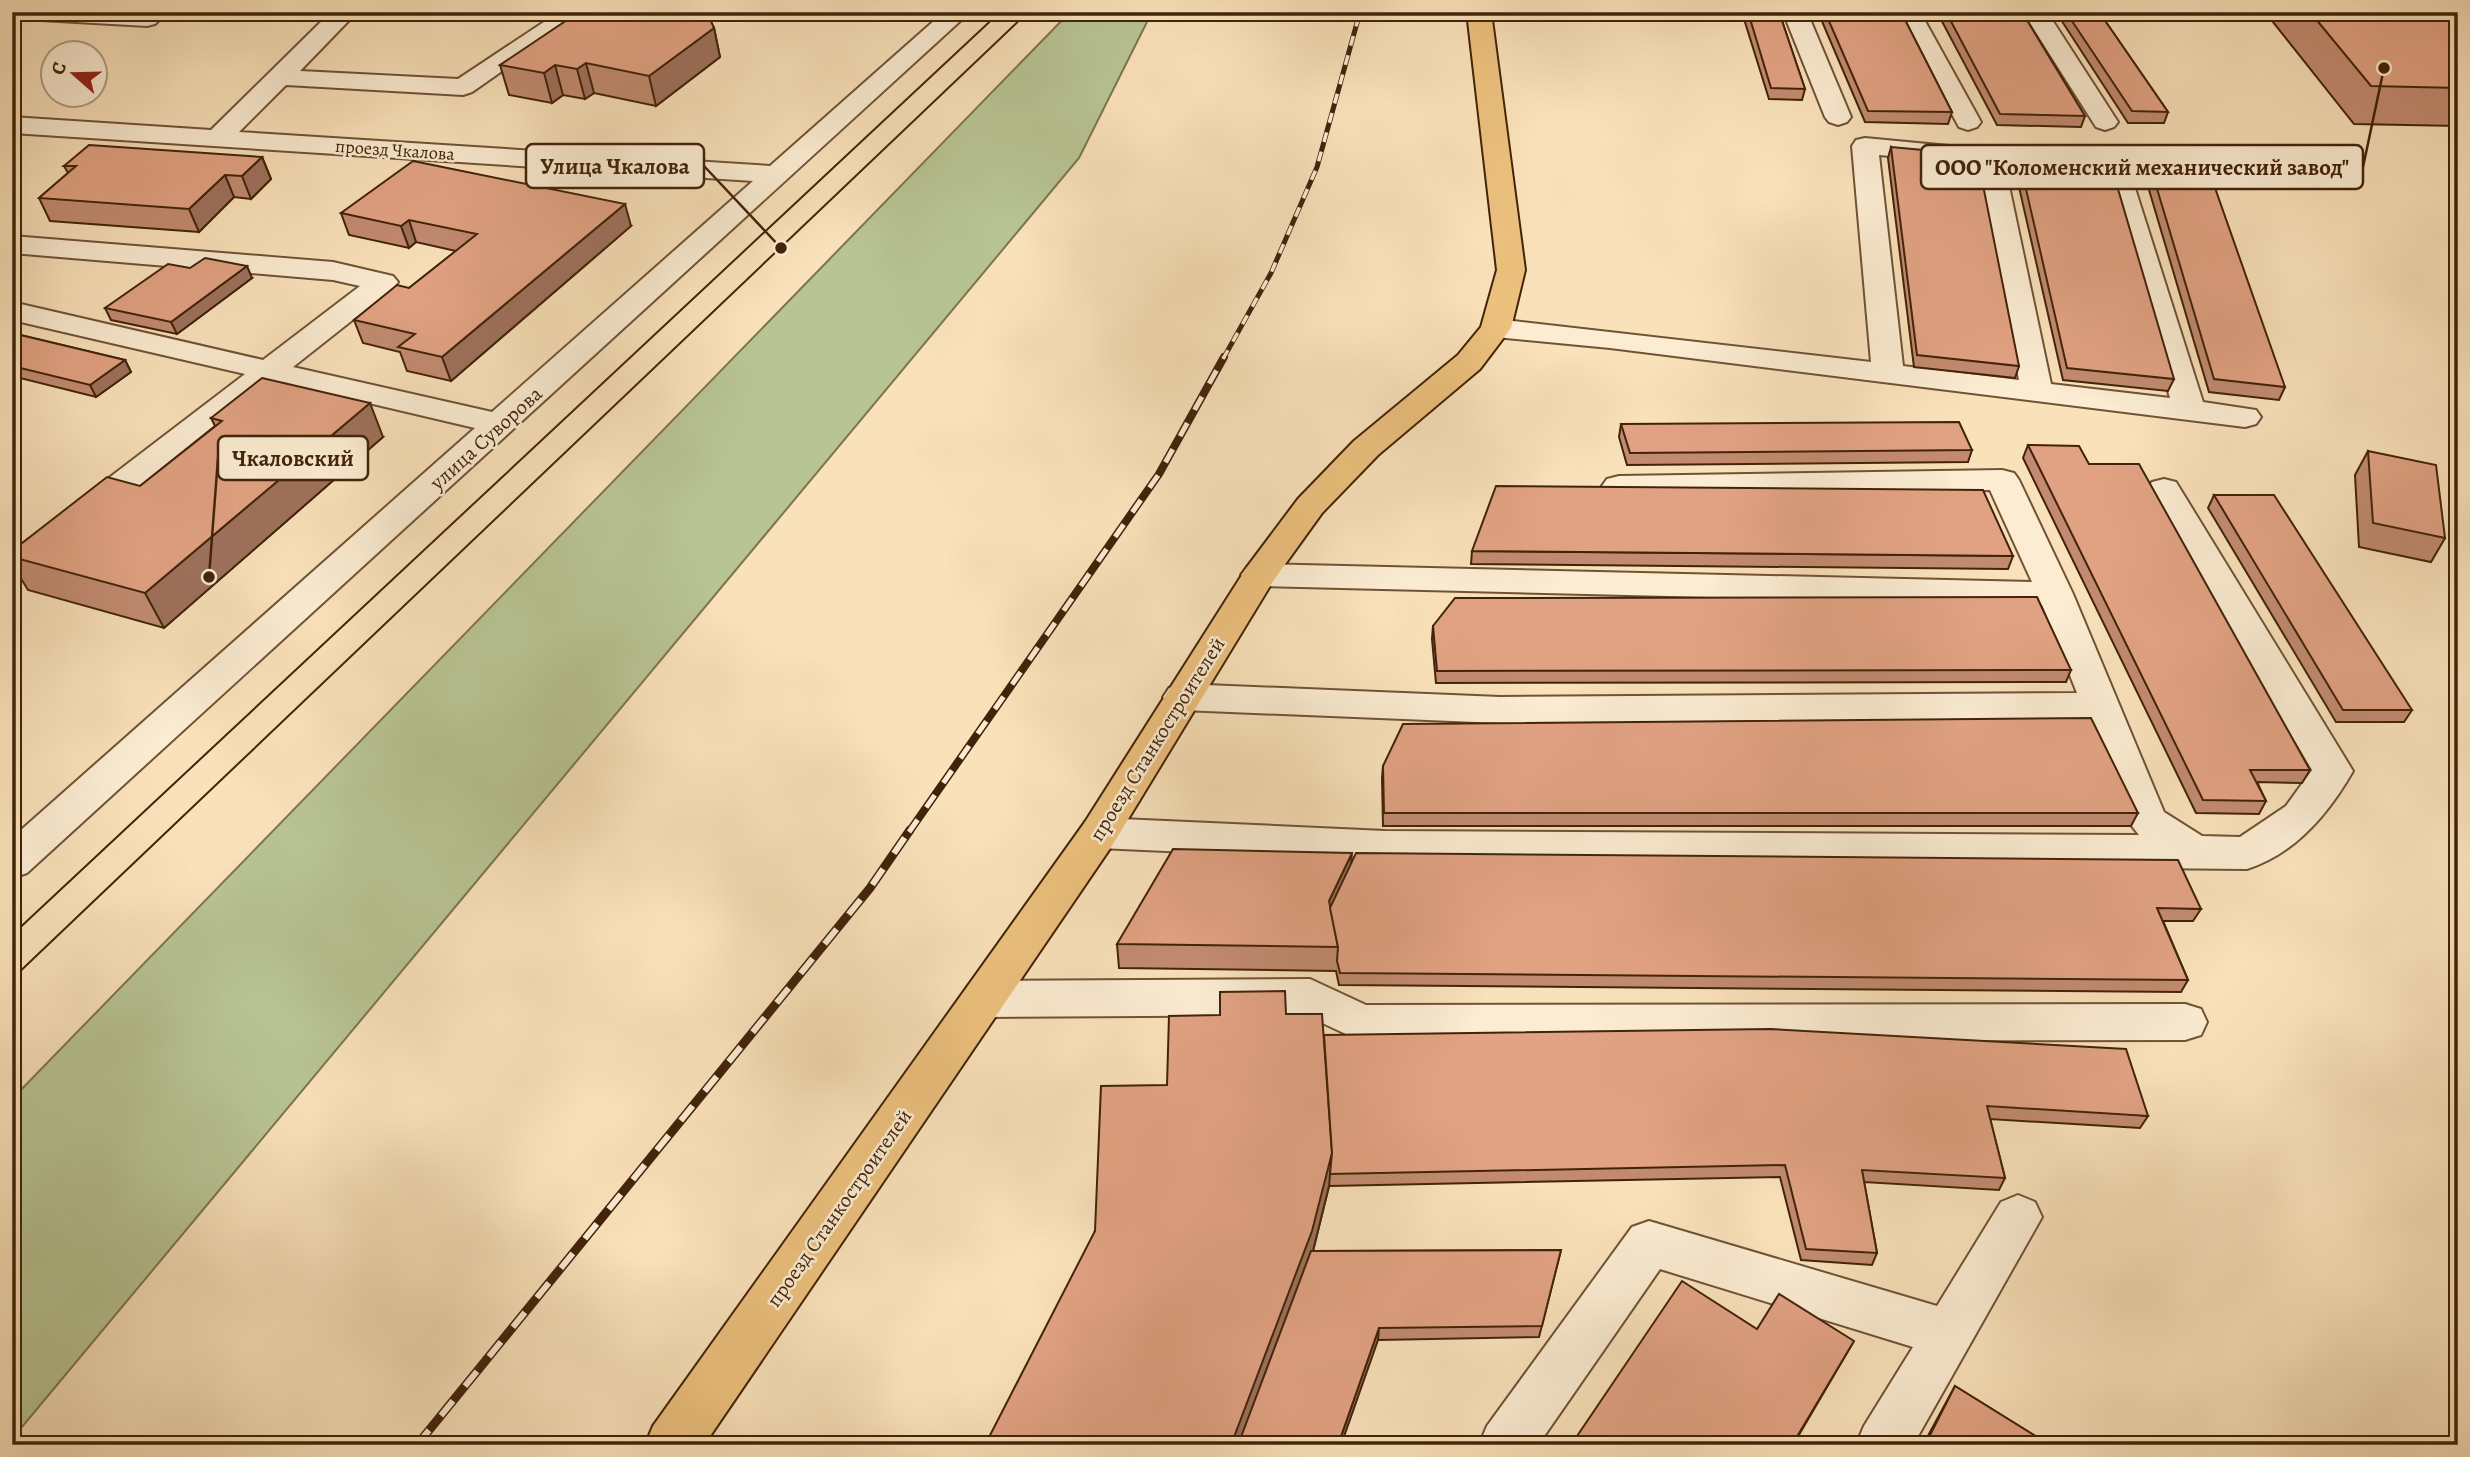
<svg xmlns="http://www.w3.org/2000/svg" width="2470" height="1457" font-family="Alegreya,serif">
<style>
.green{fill:#b8c494;stroke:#7d744e;stroke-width:2}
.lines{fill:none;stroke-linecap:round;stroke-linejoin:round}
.minor-casing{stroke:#705235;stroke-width:4}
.major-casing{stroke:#422309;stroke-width:4}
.minor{fill:#fbecd2;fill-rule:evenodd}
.major{fill:#ecc07d;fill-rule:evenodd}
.tram{stroke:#422309;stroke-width:2}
.rail-far2-casing{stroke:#422309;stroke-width:5}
.rail-far1-casing{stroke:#422309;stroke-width:8}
.rail-casing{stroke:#422309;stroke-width:9}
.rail-far2{stroke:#fbecd2;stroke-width:3.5;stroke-dasharray:10;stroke-linecap:butt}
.rail-far1{stroke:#fbecd2;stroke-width:5;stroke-dasharray:15;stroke-linecap:butt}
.rail{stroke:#fbecd2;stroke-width:6;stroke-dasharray:19;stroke-linecap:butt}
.wall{fill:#c28b71;stroke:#422309;stroke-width:2}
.shaded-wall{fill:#9e715c;stroke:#422309;stroke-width:2}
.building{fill:#e1a283;stroke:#422309;stroke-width:2}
.labels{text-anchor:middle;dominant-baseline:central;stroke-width:5;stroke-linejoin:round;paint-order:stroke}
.far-street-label{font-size:18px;fill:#422309;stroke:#fbecd2}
.street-label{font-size:21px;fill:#422309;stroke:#fbecd2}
.leader{fill:none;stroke:#422309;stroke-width:2.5}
.callout-dot{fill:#422309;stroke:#fbecd2;stroke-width:2.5}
.callout{fill:#fbecd2;stroke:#422309;stroke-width:2.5}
.callout-label{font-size:23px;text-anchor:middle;font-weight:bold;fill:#422309}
</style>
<rect width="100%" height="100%" fill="#f9e1ba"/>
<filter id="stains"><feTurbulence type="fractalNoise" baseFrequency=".00286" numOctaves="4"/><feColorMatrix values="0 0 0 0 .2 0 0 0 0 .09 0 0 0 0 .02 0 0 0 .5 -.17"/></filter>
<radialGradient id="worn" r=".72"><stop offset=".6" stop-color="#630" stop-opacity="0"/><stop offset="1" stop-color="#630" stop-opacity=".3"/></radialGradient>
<!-- green -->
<polygon class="green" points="1070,12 1152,12 1079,158 12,1439 12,1099"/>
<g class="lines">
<!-- minor casing -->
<g class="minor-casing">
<g id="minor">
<polygon points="12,12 167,12 155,24 147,26 23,19 15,17"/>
<polygon points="331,12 357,12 300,71 458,79 559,12 587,12 472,92 463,95 286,85 239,132 770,166 944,12 970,12 27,873 12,878 12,838 475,428 275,381 24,578 12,581 12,552 245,374 12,320 12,302 263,360 360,286 333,280 12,253 12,236 333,262 393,276 398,282 393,288 293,367 492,412 753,181 12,133 12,117 211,130"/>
<polygon points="1783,12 1807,12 1851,117 1847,122 1838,125 1829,122 1825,117"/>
<polygon points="1896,12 1920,12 1981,122 1977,127 1968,130 1959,127"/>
<polygon points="2023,12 2047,12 2118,122 2114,127 2105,130 2096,127"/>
<path d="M 1865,138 L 2127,163 L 2203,402 L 2256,410 L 2261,417 L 2256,424 L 2245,427 L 1610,348 L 1496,337 L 1485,334 L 1481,328 L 1485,322 L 1496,319 L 1871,362 L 1852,146 L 1856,140 ZM 1879,155 L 1978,164 L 2019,380 L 1903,366 ZM 2005,167 L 2107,176 L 2170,398 L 2051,384 Z"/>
<path d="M 2002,470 L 2014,473 L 2019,480 L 2073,594 L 2164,812 L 2202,836 L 2240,837 L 2286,806 L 2312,770 L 2147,489 L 2152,482 L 2164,479 L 2176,482 L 2353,771 C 2329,813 2295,854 2247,869 L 1385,861 L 1099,848 L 1085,844 L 1079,833 L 1085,822 L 1099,818 L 1385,831 L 2139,835 L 2128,821 L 2087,719 L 1500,723 L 1182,710 L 1169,706 L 1163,697 L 1169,688 L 1182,684 L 1500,697 L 2077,693 L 2042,605 L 1259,586 L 1247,583 L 1241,575 L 1247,567 L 1259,564 L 2032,582 L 1990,490 L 1619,496 L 1607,493 L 1602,486 L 1607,479 L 1619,476 Z"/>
<polygon points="1310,979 1366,1005 2185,1004 2201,1009 2207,1022 2201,1035 2185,1040 1361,1041 1305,1015 986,1017 970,1012 964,999 970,986 986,981"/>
<polygon points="2018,1195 2035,1202 2042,1217 1913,1445 1856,1445 1864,1426 1913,1347 1660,1269 1538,1445 1479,1445 1487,1426 1632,1227 1649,1221 1937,1306 2001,1202"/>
</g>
</g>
<!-- major casing -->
<g class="major-casing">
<polygon id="major" points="1467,12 1491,12 1525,270 1511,328 1480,369 1378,455 1322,513 1273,581 1113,844 704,1445 645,1445 653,1426 1085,822 1247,567 1298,499 1354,441 1458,355 1481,327 1497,270"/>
</g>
<!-- minor -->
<use href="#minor" class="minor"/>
<!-- major -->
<use href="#major" class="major"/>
<!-- tram -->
<g class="tram">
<polyline points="12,935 1000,12"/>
<polyline points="12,979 1028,12"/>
</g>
<!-- rail-far2 casing -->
<g class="rail-far2-casing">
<polyline id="rail-far2" points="1223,359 1271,273 1317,167 1360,12"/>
</g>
<!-- rail-far1 casing -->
<g class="rail-far1-casing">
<polyline id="rail-far1" points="909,832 1159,474 1224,357"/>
</g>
<!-- rail casing -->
<g class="rail-casing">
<polyline id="rail" points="417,1445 870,888 910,830"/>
</g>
<!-- rail-far2 -->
<use href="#rail-far2" class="rail-far2"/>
<!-- rail-far1 -->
<use href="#rail-far1" class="rail-far1"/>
<!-- rail -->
<use href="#rail" class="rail"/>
</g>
<!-- wall -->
<g class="wall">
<polygon points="1533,12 1779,12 1805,89 1802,100 1769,99 1744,19 1581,14 1580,21 1534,20"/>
<polygon points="1818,12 1901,12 1952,112 1948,124 1865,122"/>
<polygon points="1937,12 2022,12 2085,116 2081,127 1997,125"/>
<polygon points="2056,12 2099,12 2168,112 2164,123 2128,123"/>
<polygon points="2265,12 2458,12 2458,126 2354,124"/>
<polygon points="714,28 720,57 656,106 594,93 585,99 563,95 552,103 509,95 500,65"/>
<polygon points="1891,147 2019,366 2015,378 1914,367 1888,158"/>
<polygon points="2018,154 2174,379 2168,391 2063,380 2014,165"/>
<polygon points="262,157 271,179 251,199 234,197 199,232 50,221 39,198 68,173 64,166"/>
<polygon points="2149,162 2285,387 2279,400 2209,392 2144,173"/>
<polygon points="341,213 631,226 451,381 407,371 400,352 363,343 354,320 409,288 456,251 416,242 409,248 349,235"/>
<polygon points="190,268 252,278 177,334 111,320 105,308"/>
<polygon points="12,333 125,360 131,372 96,397 12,376"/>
<polygon points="211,418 383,437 164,628 28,590 12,564 12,551 140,486 215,426"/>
<polygon points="1621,424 1972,450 1968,462 1627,465 1619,437"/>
<polygon points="2028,445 2089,464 2310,770 2302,783 2257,782 2266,801 2259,814 2196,813 2023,458"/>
<polygon points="2368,451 2445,538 2431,562 2359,547 2355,475"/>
<polygon points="2214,495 2412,710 2404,722 2336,722 2208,508"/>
<polygon points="1472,551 2013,556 2008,569 1471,564"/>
<polygon points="1433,626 2071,670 2066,682 1436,683 1432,639"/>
<polygon points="1383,766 2138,813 2131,826 1383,826 1382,778"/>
<polygon points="1351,863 2201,909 2193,921 2163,921 2188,980 2181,992 1339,985 1336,971 1119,968 1117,944"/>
<polygon points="1286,1014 1324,1035 2148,1116 2140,1128 1990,1119 2005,1178 1999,1190 1864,1182 1877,1253 1872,1265 1801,1260 1780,1177 1329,1186 1313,1251 1561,1250 1539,1337 1378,1340 1095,1231"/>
<polygon points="1955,1386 2050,1445 1923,1445"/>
</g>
<!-- shaded-wall -->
<g class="shaded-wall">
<polygon points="714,28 720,57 656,106 649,76"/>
<polygon points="586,63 594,93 585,99 577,69"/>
<polygon points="555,65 563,95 552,103 544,73"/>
<polygon points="262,157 271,179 251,199 242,176"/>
<polygon points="225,175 234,197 199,232 189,209"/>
<polygon points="625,204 631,226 451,381 442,357"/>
<polygon points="409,220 416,242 409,248 401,226"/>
<polygon points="247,266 252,278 177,334 171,322"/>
<polygon points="125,360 131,372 96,397 90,385"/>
<polygon points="370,403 383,437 164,628 145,593"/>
<polygon points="1352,853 1350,877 1328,913 1329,901"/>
<polygon points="1332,1153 1329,1186 1310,1263 1242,1445 1231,1445"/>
<polygon points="1379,1328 1378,1340 1341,1445 1338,1445"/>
<polygon points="1854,1341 1793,1445 1792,1445"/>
</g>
<!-- building -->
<g class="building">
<polygon points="579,12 707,12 714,28 649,76 586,63 577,69 555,65 544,73 500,65"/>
<polygon points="1748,12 1779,12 1805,89 1771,88"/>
<polygon points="1825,12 1901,12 1952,112 1868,111"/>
<polygon points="1946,12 2022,12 2085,116 2000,114"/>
<polygon points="2066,12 2099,12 2168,112 2132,111"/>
<polygon points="2310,12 2458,12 2458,88 2371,86"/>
<polygon points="89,145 262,157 242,176 225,175 189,209 39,198 76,166 64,166"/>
<polygon points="1891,147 1977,155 2019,366 1917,355"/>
<polygon points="2018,154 2110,162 2174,379 2067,368"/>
<polygon points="413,161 625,204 442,357 398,347 415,334 354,320 397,285 409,288 477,234 409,220 401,226 341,213"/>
<polygon points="2149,162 2208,168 2285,387 2214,379"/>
<polygon points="205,258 247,266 171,322 105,308 168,264 190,268"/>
<polygon points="12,333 125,360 90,385 12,366"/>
<polygon points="262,378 370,403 145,593 12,557 12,551 107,477 140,486 222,421 211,418"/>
<polygon points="1959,422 1972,450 1630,453 1621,424"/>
<polygon points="2028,445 2079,446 2089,464 2139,464 2310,770 2250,770 2266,801 2203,800"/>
<polygon points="2368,451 2436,465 2445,538 2373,523"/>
<polygon points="1496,486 1983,490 2013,556 1472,551"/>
<polygon points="2214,495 2274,495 2412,710 2343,710"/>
<polygon points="2037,597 2071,670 1437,671 1433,626 1455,598"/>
<polygon points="2091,718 2138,813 1384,813 1383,766 1403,724"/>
<polygon points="1173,849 1352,853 1329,901 1338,947 1117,944"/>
<polygon points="1356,853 2178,860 2201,909 2157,908 2188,980 1340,973 1337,961 1338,947 1330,908"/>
<polygon points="1285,991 1286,1014 1322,1014 1332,1153 1312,1231 1231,1445 985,1445 1095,1231 1101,1086 1167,1085 1169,1016 1220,1015 1220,992"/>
<polygon points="1771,1029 2126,1049 2148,1116 1987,1106 2005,1178 1862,1170 1877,1253 1806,1249 1785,1165 1330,1174 1332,1153 1324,1035"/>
<polygon points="1561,1250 1542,1326 1379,1328 1338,1445 1238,1445 1311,1251"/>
<polygon points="1682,1281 1757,1329 1779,1294 1854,1341 1792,1445 1571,1445"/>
<polygon points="1955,1386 2050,1445 1925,1445"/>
</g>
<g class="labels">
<!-- far-street labels -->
<g class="far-street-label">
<text transform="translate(395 150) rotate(4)">проезд Чкалова</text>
</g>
<!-- street labels -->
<g class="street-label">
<text transform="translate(486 438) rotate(-42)">улица Суворова</text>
<text transform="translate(1157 739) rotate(-58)">проезд Станкостроителей</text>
<text transform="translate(839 1208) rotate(-55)">проезд Станкостроителей</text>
</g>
</g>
<!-- callouts -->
<path class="leader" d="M781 248L704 166M2384 68L2363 167M209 577L218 458"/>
<g class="callout-dot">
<circle cx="781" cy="248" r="7"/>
<circle cx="2384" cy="68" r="7"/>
<circle cx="209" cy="577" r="7"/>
</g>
<g class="callout">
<rect x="526" y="144" width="178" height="44" rx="7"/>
<rect x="1921" y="145" width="442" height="44" rx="7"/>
<rect x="218" y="436" width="150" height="44" rx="7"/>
</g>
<g class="callout-label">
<text x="615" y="174">Улица Чкалова</text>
<text x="2142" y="175">ООО "Коломенский механический завод"</text>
<text x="293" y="466">Чкаловский</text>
</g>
<!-- margin -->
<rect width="2470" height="1457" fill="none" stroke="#f9e1ba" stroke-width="42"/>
<rect x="14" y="14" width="2442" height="1429" fill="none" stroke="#422309" stroke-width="3.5"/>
<rect x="21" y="21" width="2428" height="1415" fill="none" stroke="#422309" stroke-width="2"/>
<!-- north arrow -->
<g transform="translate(74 74) rotate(290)"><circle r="33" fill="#fbecd2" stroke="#b19c82" stroke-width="2"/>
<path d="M0-5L12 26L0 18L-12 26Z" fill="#8f2418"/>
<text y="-10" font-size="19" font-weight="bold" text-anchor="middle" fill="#422309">С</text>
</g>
<rect width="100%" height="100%" filter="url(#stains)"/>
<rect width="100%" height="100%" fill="url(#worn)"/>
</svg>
